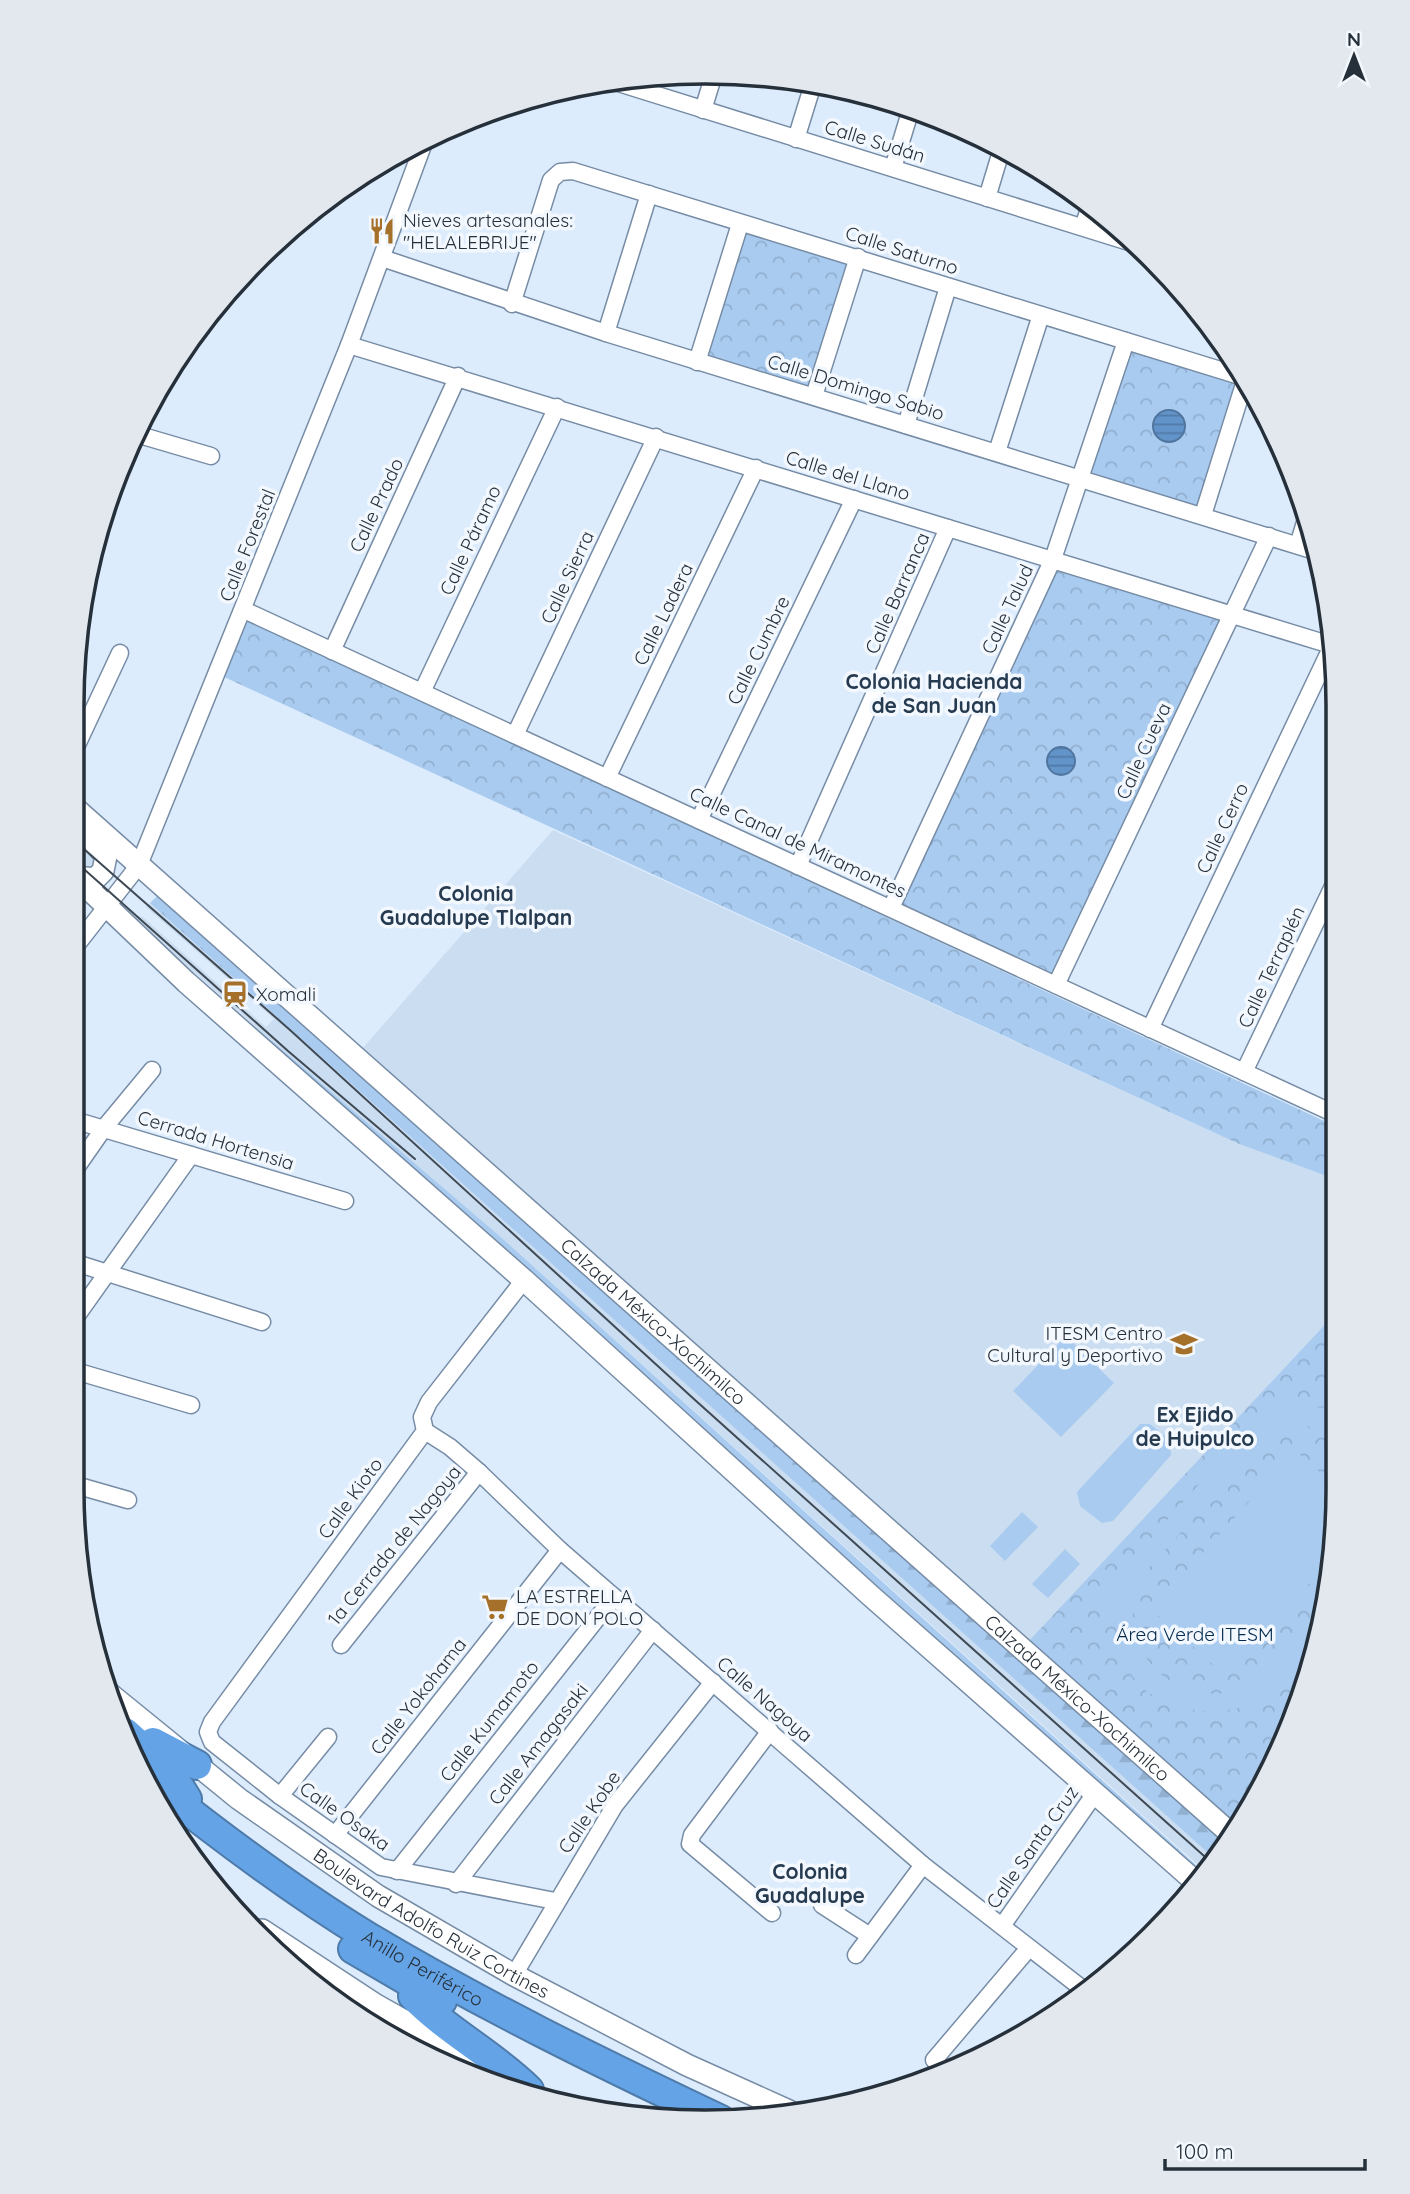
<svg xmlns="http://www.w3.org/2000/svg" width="1410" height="2194" font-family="Quicksand,sans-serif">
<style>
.built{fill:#cbddf0}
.forest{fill:url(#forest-firs)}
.park{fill:url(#park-crowns)}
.garden{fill:#a9cbf0}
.water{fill:url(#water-rules);stroke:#50769f;stroke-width:2}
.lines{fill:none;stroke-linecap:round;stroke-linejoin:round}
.street-casing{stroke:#768ca5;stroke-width:19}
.secondary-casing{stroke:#768ca5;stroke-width:24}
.highway-casing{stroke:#4e7ba9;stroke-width:32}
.street{stroke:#fff;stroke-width:16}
.secondary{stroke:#fff;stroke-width:21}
.highway{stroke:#64a3e5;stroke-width:28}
.tram{stroke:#3e4954;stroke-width:2}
.labels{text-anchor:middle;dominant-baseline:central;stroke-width:7;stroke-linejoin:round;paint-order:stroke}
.street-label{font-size:19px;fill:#26303a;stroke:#f3f8fe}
.poi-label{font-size:19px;fill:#26303a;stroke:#f3f8fe;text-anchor:start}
.park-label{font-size:19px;fill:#042a4d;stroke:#f3f8fe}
.neighbourhood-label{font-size:21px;font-weight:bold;fill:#263a50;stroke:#f3f8fe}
.rim{fill:none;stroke:#26303a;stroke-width:3.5}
</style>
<defs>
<pattern id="forest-firs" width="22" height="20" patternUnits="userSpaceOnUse" patternTransform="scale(1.75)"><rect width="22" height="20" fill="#a9cbf0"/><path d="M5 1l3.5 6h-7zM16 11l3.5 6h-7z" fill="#91afcf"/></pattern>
<pattern id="park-crowns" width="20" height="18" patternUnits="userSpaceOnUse" patternTransform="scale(1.75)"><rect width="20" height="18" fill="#a9cbf0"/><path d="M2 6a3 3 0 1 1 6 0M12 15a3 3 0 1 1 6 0" fill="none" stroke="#91afcf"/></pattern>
<pattern id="water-rules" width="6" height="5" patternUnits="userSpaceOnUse" patternTransform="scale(1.75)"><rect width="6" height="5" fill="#6294ca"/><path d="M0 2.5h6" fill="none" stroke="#5179a5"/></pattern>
</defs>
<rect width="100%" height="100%" fill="#ddecfd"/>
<!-- built -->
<g class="built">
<polygon points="553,830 1239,1144 1335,1179 1333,1571 1290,1731 1231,1834 355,1057"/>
<polygon points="76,837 101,859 85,876 76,868"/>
<polygon points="150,903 1193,1839 1216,1860 1208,1874 503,1239 346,1107 134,919 138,916 143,917 266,1027 274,1019 146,907"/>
</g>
<!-- forest -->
<g class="forest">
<polygon points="157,896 249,978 266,988 1227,1840 1216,1860 150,903"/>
<polygon points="246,1019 503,1239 1207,1875 1204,1878 834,1550"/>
</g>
<!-- park -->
<g class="park">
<polygon points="746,223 855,258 811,389 703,355"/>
<polygon points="1127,343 1244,378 1201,511 1085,476"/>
<polygon points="1057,565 1225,613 1054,979 896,905"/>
<polygon points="247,620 1335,1126 1335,1179 1239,1144 222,676"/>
<polygon points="1334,1315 1333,1571 1290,1731 1234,1829 1028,1642"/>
</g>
<!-- garden -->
<g class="garden">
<polygon points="1066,1336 1114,1383 1061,1437 1013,1391"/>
<path d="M 1286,1387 L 1300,1399 L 1294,1407 L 1334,1408 L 1333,1430 L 1312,1426 L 1288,1430 L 1262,1442 L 1147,1570 C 1140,1586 1132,1602 1133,1621 C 1137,1677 1204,1714 1253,1682 C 1280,1665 1301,1633 1323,1609 C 1320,1620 1318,1634 1313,1645 C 1309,1655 1296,1665 1289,1673 C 1279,1684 1267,1698 1252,1704 C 1212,1719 1156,1712 1131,1674 C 1119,1653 1115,1630 1115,1607 L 1105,1617 L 1091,1605 Z"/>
<polygon points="1140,1424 1150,1424 1170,1440 1171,1455 1113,1521 1102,1523 1080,1506 1077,1492"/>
<polygon points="1295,1450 1333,1484 1333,1557 1226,1676 1152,1610"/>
<polygon points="1022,1512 1038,1527 1005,1561 990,1546"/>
<polygon points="1065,1549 1080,1564 1048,1598 1032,1584"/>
</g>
<!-- water -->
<g class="water">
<circle cx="1169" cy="426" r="16"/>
<circle cx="1061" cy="761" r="14"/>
</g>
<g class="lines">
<!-- street casing -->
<g class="street-casing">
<g id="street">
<polyline points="609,80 1129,242"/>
<polyline points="703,110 714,74"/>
<polyline points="796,139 813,84"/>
<polyline points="893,168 911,109"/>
<polyline points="987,198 1002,148"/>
<polyline points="1083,227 1091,203"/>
<polyline points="382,258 606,333 1318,552"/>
<polyline points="512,304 551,180 560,172 573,171 1243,377"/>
<polyline points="606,333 649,194"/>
<polyline points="349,345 1334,646"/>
<polyline points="697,362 740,224"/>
<polyline points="814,396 858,257"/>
<polyline points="906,425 948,287"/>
<polyline points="136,434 211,456"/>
<polyline points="997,452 1041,315"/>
<polyline points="1203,515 1245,381"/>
<polyline points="1298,545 1307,516"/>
<polyline points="244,610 1335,1114"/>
<polyline points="332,651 458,376"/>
<polyline points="422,692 557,407"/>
<polyline points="515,735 656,437"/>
<polyline points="76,747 120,653"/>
<polyline points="607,778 756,468"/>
<polyline points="699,820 854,499"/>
<polyline points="798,866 948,528"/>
<polyline points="891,908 1053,559 1126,341"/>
<polyline points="75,947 139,865 349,345 425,140"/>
<polyline points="1056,985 1269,536"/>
<polyline points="1150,1029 1332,646"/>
<polyline points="1244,1072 1336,880"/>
<polyline points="74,1120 345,1201"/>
<polyline points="74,1171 104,1128 152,1070"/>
<polyline points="73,1262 262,1322"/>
<polyline points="524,1280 429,1402 422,1417 425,1431 212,1722 208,1732 212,1742 280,1796 381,1867 555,1901"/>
<polyline points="73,1321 191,1155"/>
<polyline points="72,1370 191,1405"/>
<polyline points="425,1431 450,1447 479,1472 560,1550 923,1865 1084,1990"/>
<polyline points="72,1484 128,1500"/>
<polyline points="341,1645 479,1472"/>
<polyline points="770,1731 692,1835 690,1844 772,1913"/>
<polyline points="280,1796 328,1737"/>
<polyline points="335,1835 560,1550"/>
<polyline points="397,1871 614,1597"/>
<polyline points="456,1884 653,1630"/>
<polyline points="822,1905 870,1936"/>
<polyline points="1002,1926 1096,1792"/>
<polyline points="856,1955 923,1865"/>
<polyline points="514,1975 615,1805 713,1682"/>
<polyline points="1067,2006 1083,1989"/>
<polyline points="350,2008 376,2005"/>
<polyline points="941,2068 934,2060 1029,1948"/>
</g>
</g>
<!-- secondary casing -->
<g class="secondary-casing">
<g id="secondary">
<path id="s1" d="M 76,809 L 1231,1834"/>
<polyline points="76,877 186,982 524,1280 871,1596 1198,1884"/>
<polyline points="76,877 95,879 103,871 106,856 88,836"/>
<path id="s2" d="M 105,1690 L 239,1799 L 378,1896 L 514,1975 L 687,2065 L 789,2111"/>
<polyline points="262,1930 376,2005 478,2062"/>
</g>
</g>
<!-- highway casing -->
<g class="highway-casing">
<g id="highway">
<polyline points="125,1732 170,1772 187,1799"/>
<polyline points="153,1742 197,1765"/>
<path id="s3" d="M 148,1779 C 218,1835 291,1890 368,1937 C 482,2005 601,2063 721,2120"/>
<polyline points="353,1949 442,2001"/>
<path d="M 413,1996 C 448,2032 494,2055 529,2090"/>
</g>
</g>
<!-- street -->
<use href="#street" class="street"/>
<!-- secondary -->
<use href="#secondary" class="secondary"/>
<!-- highway -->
<use href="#highway" class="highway"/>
<!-- tram -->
<g class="tram">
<polyline points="76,842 290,1030 695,1400 1213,1864"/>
<polyline points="76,862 288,1051 415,1159"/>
</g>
</g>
<!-- icons -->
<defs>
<g id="restaurant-bare" transform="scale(2.1)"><path d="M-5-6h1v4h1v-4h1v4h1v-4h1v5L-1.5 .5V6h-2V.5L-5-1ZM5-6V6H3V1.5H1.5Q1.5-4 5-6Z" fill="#a57029" stroke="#f3f8fe" stroke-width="2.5" paint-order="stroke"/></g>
<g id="station-bare" transform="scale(2.1)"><path d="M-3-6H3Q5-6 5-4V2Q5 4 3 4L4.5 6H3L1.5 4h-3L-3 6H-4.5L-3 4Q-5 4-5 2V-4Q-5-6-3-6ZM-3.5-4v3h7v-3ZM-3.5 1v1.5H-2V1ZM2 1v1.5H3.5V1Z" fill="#a57029" stroke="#f3f8fe" stroke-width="2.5" paint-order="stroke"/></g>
<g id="university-bare" transform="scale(2.1)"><path d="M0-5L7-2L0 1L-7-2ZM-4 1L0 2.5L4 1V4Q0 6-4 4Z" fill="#a57029" stroke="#f3f8fe" stroke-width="2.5" paint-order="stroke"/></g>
<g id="supermarket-bare" transform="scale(2.1)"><path d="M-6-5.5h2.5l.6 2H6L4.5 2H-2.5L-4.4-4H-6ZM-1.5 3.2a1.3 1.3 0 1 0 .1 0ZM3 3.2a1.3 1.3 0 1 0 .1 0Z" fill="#a57029" stroke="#f3f8fe" stroke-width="2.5" paint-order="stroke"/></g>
</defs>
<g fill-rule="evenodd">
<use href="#restaurant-bare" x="382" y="231"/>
<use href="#station-bare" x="235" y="994"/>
<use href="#university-bare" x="1184" y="1344"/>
<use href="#supermarket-bare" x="495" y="1607"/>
</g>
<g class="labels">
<!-- street labels -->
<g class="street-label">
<text transform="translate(875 141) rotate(17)">Calle Sudán</text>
<text transform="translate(902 250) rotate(18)">Calle Saturno</text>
<text transform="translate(856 387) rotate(17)">Calle Domingo Sabio</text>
<text transform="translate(848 475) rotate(17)">Calle del Llano</text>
<text transform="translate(376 505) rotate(-65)">Calle Prado</text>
<text transform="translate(470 540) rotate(-65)">Calle Páramo</text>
<text transform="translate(247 545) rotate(-68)">Calle Forestal</text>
<text transform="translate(567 577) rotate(-65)">Calle Sierra</text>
<text transform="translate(897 593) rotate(-66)">Calle Barranca</text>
<text transform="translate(1007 609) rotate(-65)">Calle Talud</text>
<text transform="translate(663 614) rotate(-64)">Calle Ladera</text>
<text transform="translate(758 650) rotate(-64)">Calle Cumbre</text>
<text transform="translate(1143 751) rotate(-65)">Calle Cueva</text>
<text transform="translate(1222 828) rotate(-65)">Calle Cerro</text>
<text transform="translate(798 842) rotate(25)">Calle Canal de Miramontes</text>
<text transform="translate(1271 967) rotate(-65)">Calle Terraplén</text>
<text transform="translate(216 1140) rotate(17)">Cerrada Hortensia</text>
<text stroke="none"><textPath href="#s1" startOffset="772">Calzada México-Xochimilco</textPath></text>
<text transform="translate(350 1498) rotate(-54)">Calle Kioto</text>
<text transform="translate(394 1545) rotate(-51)">1a Cerrada de Nagoya</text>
<text transform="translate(418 1696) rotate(-52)">Calle Yokohama</text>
<text stroke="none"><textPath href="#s1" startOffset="1339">Calzada México-Xochimilco</textPath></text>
<text transform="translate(765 1699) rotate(41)">Calle Nagoya</text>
<text transform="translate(489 1721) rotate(-52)">Calle Kumamoto</text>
<text transform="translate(538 1744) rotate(-52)">Calle Amagasaki</text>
<text transform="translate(589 1812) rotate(-56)">Calle Kobe</text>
<text transform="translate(345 1816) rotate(35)">Calle Osaka</text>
<text transform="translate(1032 1847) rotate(-55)">Calle Santa Cruz</text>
<text stroke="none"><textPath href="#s2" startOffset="402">Boulevard Adolfo Ruiz Cortines</textPath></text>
<text stroke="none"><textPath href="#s3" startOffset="334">Anillo Periférico</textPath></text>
</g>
<!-- poi labels -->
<g class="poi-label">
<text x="403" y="220">Nieves artesanales:<tspan x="403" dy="22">"HELALEBRIJE"</tspan></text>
<text x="256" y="994">Xomali</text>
<text x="1163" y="1333" text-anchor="end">ITESM Centro<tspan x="1163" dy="22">Cultural y Deportivo</tspan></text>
<text x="516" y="1596">LA ESTRELLA<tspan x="516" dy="22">DE DON POLO</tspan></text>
</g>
<!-- park labels -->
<g class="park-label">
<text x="1195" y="1634">Área Verde ITESM</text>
</g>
<!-- neighbourhood labels -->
<g class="neighbourhood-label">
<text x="934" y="681">Colonia Hacienda<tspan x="934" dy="24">de San Juan</tspan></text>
<text x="476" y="893">Colonia<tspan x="476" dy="24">Guadalupe Tlalpan</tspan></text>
<text x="1195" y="1414">Ex Ejido<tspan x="1195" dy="24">de Huipulco</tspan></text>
<text x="810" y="1871">Colonia<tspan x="810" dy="24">Guadalupe</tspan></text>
</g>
</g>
<!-- crop -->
<path d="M0 0H1410V2194H0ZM705 84H705A621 621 0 0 1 1326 705V1489A621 621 0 0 1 705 2110H705A621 621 0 0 1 84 1489V705A621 621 0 0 1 705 84Z" fill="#e3e8ee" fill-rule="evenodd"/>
<path class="rim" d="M705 84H705A621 621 0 0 1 1326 705V1489A621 621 0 0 1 705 2110H705A621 621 0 0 1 84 1489V705A621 621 0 0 1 705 84Z"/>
<!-- north arrow -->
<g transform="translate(1354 56)" stroke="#f3f8fe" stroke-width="5" paint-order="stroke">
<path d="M0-5L12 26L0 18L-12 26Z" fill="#26303a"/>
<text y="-10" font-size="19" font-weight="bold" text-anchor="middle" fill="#26303a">N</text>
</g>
<!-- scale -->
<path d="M1165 2159v10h200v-10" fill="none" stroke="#26303a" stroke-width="3.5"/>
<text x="1176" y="2159" font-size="21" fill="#26303a" stroke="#f3f8fe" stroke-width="5" paint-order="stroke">100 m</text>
</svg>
